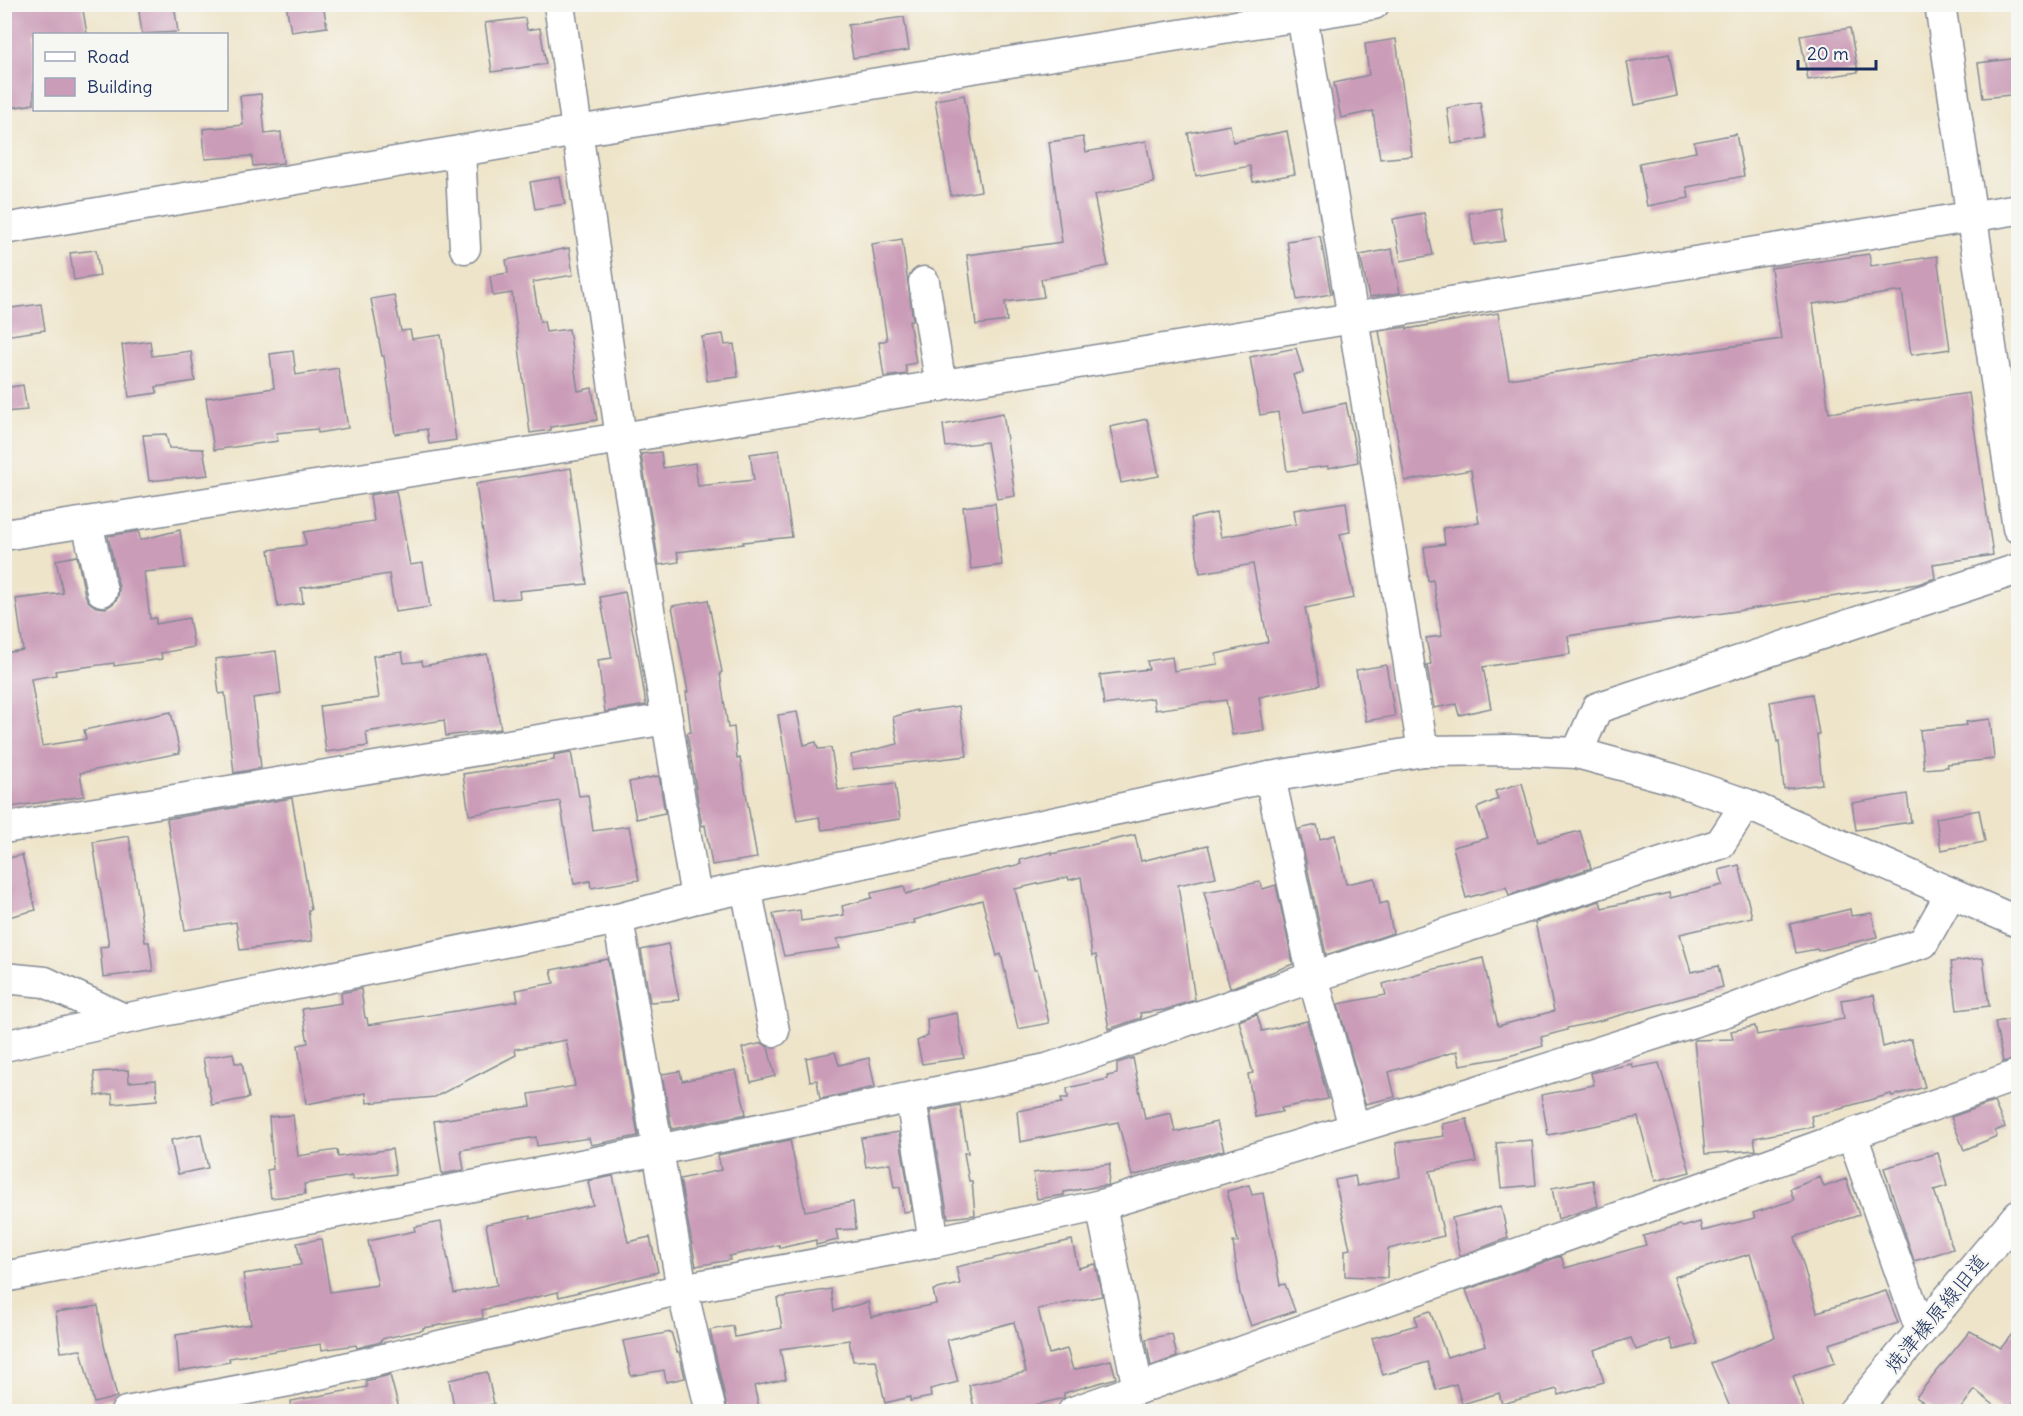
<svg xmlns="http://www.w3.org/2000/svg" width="2023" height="1416" font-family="Delius,'Klee One',sans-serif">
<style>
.building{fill:#cb9cb8}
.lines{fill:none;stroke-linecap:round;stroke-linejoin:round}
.minor-casing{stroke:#848a94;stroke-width:33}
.minor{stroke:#fff;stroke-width:30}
.labels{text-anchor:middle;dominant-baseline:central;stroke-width:4.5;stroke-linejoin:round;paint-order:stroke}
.street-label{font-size:21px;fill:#1b2f5e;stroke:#f6f6f2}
</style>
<rect width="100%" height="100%" fill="#f6f6f2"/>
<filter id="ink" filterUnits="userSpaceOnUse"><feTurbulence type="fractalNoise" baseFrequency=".0167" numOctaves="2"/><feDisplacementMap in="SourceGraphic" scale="12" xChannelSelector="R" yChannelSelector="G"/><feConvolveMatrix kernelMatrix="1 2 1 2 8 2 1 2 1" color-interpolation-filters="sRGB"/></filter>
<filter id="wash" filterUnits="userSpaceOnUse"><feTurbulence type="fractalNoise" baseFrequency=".008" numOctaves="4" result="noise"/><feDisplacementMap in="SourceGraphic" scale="24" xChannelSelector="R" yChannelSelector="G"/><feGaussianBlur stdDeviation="1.35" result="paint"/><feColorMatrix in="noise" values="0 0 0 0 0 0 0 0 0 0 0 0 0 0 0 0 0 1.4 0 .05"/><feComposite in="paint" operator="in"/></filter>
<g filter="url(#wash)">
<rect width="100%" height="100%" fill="#eee4c9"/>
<g id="blocks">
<!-- building -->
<g class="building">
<polygon points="6,4 82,4 87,34 34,34 34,104 4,109 4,20 9,19"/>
<polygon points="138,4 174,4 178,32 142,34"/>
<polygon points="286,4 323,4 327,27 291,32"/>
<polygon points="904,17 909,50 853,58 848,25"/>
<polygon points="525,18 527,30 540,28 546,64 492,72 485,23"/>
<polygon points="1850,28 1858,72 1808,80 1800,36"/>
<polygon points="1396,39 1412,156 1380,159 1373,111 1341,118 1334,83 1369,75 1365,44"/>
<polygon points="1669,54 1677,96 1635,105 1627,62"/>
<polygon points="2019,58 2019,94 1983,98 1978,63"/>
<polygon points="261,94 265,134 281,132 283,163 253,166 252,156 205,159 203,129 243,125 240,96"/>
<polygon points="964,95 981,191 951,196 935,100"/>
<polygon points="1480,102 1486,138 1452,144 1447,108"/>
<polygon points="1230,125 1233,142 1287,131 1295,174 1253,182 1250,166 1196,176 1188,133"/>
<polygon points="1736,134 1744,176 1687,187 1689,198 1647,206 1639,163 1696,152 1694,142"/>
<polygon points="1083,137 1086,152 1146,141 1154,183 1094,195 1108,266 1041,279 1044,297 1005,302 1007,321 976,325 967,255 1062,242 1049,142"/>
<polygon points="560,177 565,204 535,209 530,182"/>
<polygon points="1500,208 1505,241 1474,245 1469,213"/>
<polygon points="1424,213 1433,255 1401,261 1393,219"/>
<polygon points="1320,236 1331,294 1297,300 1287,241"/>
<polygon points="902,239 913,320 909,321 916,363 905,365 907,374 884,377 879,342 887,340 872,244"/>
<polygon points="569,248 573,275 533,282 540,322 544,321 546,332 569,329 578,391 592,388 597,420 551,427 551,430 530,433 512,293 493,296 490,276 508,273 506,260"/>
<polygon points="1392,249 1400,293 1369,297 1360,255"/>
<polygon points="96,250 100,276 74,280 70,253"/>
<polygon points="1869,254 1871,266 1937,256 1950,349 1911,355 1902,291 1813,304 1829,413 1969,393 1993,555 1933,564 1935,578 1918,584 1568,636 1570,654 1483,667 1491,708 1459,715 1456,704 1434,708 1427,665 1431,664 1426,638 1442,636 1433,580 1428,581 1424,547 1445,544 1443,528 1479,523 1471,470 1405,481 1379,331 1407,327 1407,329 1498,313 1509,379 1781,339 1771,268"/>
<polygon points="394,295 401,331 410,330 412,339 441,335 456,440 429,444 427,429 395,434 384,356 382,356 371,299"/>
<polygon points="41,304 45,330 4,336 4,309"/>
<polygon points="723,334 725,345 734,344 738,377 707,381 702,337"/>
<polygon points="150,341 152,356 191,351 195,381 156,387 157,393 129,397 122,345"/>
<polygon points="1296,348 1303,372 1293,375 1304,412 1346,403 1358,462 1328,468 1328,466 1287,471 1278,412 1260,415 1250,357"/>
<polygon points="293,351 296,375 338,368 348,428 318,433 317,429 276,433 278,441 214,450 206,398 274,388 270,354"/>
<polygon points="23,385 27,410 4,412 4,388"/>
<polygon points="1003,413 1015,496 997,499 987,442 946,447 943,425"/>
<polygon points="1147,419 1159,476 1121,483 1110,427"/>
<polygon points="166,434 169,448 203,449 208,475 149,481 143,435"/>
<polygon points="779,450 792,537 743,542 743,544 677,552 679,562 659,565 641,454 661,452 663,468 695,463 698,486 754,480 750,454"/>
<polygon points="571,468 587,584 519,591 520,598 493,600 476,484"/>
<polygon points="396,491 410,565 423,563 430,607 395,612 389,574 301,588 303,603 278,607 269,550 306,545 304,532 374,521 370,495"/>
<polygon points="1346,502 1350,532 1340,534 1354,598 1305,608 1320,685 1259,697 1264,730 1232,735 1226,700 1155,710 1153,698 1104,705 1100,675 1149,669 1147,661 1172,657 1174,671 1218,664 1216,654 1268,642 1253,564 1200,573 1191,518 1216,513 1221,537 1296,524 1294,510"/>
<polygon points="995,503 1002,565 971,569 963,507"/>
<polygon points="180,530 185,568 144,572 150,619 156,618 156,624 189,618 194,647 161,653 162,659 114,666 114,663 55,671 56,675 31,679 42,746 86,739 84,730 171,712 180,753 80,773 84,796 4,808 4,653 23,650 16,599 63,593 56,560 77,556 85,595 89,602 96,607 106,608 114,603 118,597 119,588 108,536 139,531 140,540"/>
<polygon points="625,592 637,654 638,654 646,705 605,712 598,660 612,658 600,597"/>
<polygon points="708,600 722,672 720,673 728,728 734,727 737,759 740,758 757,858 712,865 705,825 702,826 687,733 691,732 686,692 688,692 672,606"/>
<polygon points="276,651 281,694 253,698 261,768 234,773 225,693 219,694 215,659"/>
<polygon points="402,652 404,663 422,661 423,666 487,654 501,729 446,736 444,720 366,732 368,746 326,752 320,706 379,698 373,656"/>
<polygon points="1386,665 1395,716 1366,721 1356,670"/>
<polygon points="1812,694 1819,734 1817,735 1822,784 1784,789 1779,741 1777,742 1770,702"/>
<polygon points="959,706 967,756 853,769 851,755 898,744 893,717 917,710 917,712"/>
<polygon points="797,712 804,745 816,742 818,749 831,748 838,790 895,783 900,819 822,830 819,817 797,821 778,715"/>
<polygon points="1990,719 1994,759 1947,764 1948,767 1924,769 1920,730 1967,725 1966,722"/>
<polygon points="571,752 579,796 588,795 593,831 629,826 639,880 591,888 590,881 574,884 560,801 469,815 463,774 554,760 554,755"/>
<polygon points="659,776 665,813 636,819 629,782"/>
<polygon points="1522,783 1538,842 1580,831 1591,868 1509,895 1506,887 1466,898 1453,847 1488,838 1477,808 1498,799 1495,791"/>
<polygon points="1907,794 1911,822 1856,830 1852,803"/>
<polygon points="292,798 311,910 308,910 312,941 240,950 236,922 185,930 167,819"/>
<polygon points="1979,810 1985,842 1941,850 1936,818"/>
<polygon points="1317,825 1320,839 1335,835 1346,884 1375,878 1380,904 1387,902 1393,933 1326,955 1299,829"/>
<polygon points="1135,835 1141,861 1208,845 1216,877 1178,885 1195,1000 1164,1010 1140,1013 1141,1018 1109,1029 1096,955 1092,956 1081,877 1069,880 1068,877 1015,889 1034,969 1037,969 1049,1023 1018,1029 1001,954 997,956 982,900 914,920 915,923 837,939 840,948 784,956 773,914 800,910 801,921 844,915 842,906 872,898 871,893 904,886 906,894 946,882 1021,864 1020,860 1052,852 1052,854"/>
<polygon points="129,836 145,942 149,942 153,971 103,977 100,947 109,946 93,842"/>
<polygon points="22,855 36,910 4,918 4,859"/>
<polygon points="1739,865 1752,917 1680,934 1691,972 1718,966 1723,987 1595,1022 1567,1028 1567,1030 1541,1037 1543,1046 1502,1058 1460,1065 1457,1051 1389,1072 1395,1097 1365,1104 1338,1004 1386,995 1383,984 1430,970 1483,958 1498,1026 1554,1011 1535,922 1600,901 1602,908 1669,893 1670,898 1723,885 1719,870"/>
<polygon points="1260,882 1263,889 1276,885 1293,964 1230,988 1204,892"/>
<polygon points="1850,909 1851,916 1872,913 1877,937 1818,951 1817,949 1796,953 1790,924"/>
<polygon points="668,944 679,1000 650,1002 641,950"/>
<polygon points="1983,958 1989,1006 1957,1010 1951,962"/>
<polygon points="608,959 638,1136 591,1145 589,1138 537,1146 536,1137 461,1150 464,1170 442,1174 434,1121 531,1106 529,1094 575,1086 566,1040 515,1049 516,1055 435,1097 367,1103 366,1093 306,1104 298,1045 308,1043 302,1009 342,1003 341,993 361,989 365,1018 367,1018 368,1025 518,1001 516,990 554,983 551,970"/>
<polygon points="1874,995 1883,1047 1911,1039 1925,1087 1892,1096 1891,1094 1845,1107 1845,1108 1811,1116 1813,1127 1754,1138 1756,1150 1705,1154 1694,1040 1733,1039 1731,1031 1755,1026 1757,1035 1844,1019 1841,1000"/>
<polygon points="957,1013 964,1058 922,1064 917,1041 928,1036 927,1019"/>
<polygon points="1257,1014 1262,1031 1307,1021 1328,1099 1281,1108 1282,1112 1255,1117 1248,1074 1253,1073 1239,1021"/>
<polygon points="2019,1018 2019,1058 2003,1062 1995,1022"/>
<polygon points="762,1043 768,1047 775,1076 751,1082 742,1048"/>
<polygon points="835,1052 839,1065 869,1058 875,1087 820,1099 817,1080 810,1081 806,1058"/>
<polygon points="233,1053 235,1063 242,1063 249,1098 212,1105 203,1058"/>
<polygon points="1133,1058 1145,1119 1171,1113 1175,1132 1217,1122 1224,1150 1132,1176 1118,1122 1020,1142 1017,1111 1062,1103 1061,1098 1068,1098 1067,1088 1108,1079 1107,1076 1117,1074 1117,1063"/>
<polygon points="1659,1063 1690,1172 1655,1181 1638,1117 1548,1135 1541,1095 1594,1085 1591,1073 1598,1071 1632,1064 1633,1068"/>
<polygon points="128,1070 129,1082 156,1080 157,1100 113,1104 112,1094 96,1096 94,1072"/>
<polygon points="736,1070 746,1114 672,1129 662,1074 680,1071 682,1081"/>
<polygon points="1994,1102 2005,1127 1995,1131 1997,1136 1964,1150 1951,1117"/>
<polygon points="960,1105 968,1153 964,1153 969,1181 972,1181 975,1215 948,1218 930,1111"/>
<polygon points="293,1115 298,1156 337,1150 338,1157 392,1149 396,1174 352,1180 352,1176 304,1184 305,1194 271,1198 267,1170 273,1169 269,1117"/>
<polygon points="1467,1119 1476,1162 1430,1171 1444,1236 1388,1249 1387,1278 1345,1276 1345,1250 1350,1249 1335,1180 1355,1176 1357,1186 1400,1177 1396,1143 1444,1136 1442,1124"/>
<polygon points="899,1132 912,1211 903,1212 900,1187 894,1188 890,1163 866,1167 861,1138"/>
<polygon points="201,1134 208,1168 178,1174 171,1140"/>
<polygon points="790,1140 805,1211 853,1202 856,1229 836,1230 838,1240 816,1245 816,1240 780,1248 779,1245 729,1256 730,1260 696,1266 680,1179 721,1170 718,1155"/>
<polygon points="1532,1140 1536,1185 1501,1188 1496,1143"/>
<polygon points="1938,1153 1947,1186 1934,1190 1953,1249 1914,1261 1884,1168"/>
<polygon points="1110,1164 1108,1185 1064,1192 1064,1195 1037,1199 1033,1173"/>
<polygon points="613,1176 628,1242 650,1237 658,1272 559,1297 558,1292 482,1310 483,1318 423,1328 423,1330 381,1339 381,1342 357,1348 356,1345 322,1350 321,1344 229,1358 230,1362 179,1371 176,1335 251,1324 243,1274 301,1265 297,1243 321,1239 330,1292 378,1285 368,1241 415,1231 414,1227 441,1222 454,1293 497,1285 486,1224 530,1216 530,1219 593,1205 588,1181"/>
<polygon points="1820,1177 1824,1187 1846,1179 1859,1215 1795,1237 1817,1312 1886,1291 1898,1323 1829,1344 1835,1363 1793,1376 1805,1412 1732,1412 1711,1363 1775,1337 1750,1254 1674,1277 1698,1344 1674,1350 1670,1339 1636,1350 1631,1338 1594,1350 1604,1382 1559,1395 1557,1389 1502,1404 1499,1393 1462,1404 1456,1384 1436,1390 1428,1362 1383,1375 1372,1338 1417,1325 1415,1316 1430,1311 1447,1357 1486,1345 1466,1290 1561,1256 1565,1268 1646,1245 1643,1236 1680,1225 1683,1227 1700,1222 1702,1231 1755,1218 1753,1213 1794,1200 1790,1189"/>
<polygon points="1593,1180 1598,1206 1558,1219 1552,1188"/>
<polygon points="1249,1185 1252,1195 1263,1193 1280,1285 1285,1284 1295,1311 1251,1326 1240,1294 1233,1242 1238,1242 1227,1191"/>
<polygon points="1501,1206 1508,1238 1460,1256 1452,1218"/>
<polygon points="1072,1240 1078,1268 1095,1264 1102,1296 1038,1309 1049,1354 1067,1349 1073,1370 1111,1360 1116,1378 1064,1393 1064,1398 1023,1408 1024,1412 975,1412 969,1385 1026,1372 1014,1322 947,1340 958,1382 930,1389 931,1397 910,1401 910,1397 885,1403 876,1360 853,1361 849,1340 780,1349 786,1379 754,1386 760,1412 728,1412 710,1330 733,1326 735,1337 782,1328 777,1298 831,1289 834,1311 868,1302 871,1317 936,1304 933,1290 960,1284 956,1267"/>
<polygon points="98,1306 104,1345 117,1397 94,1403 81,1350 61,1352 56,1312"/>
<polygon points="2019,1325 2019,1396 2007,1412 2003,1412 1975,1390 1958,1412 1938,1412 1916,1397 1970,1331 2001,1348"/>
<polygon points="671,1332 677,1352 679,1352 685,1378 666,1382 664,1370 631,1376 623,1341"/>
<polygon points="1172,1334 1177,1357 1151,1366 1146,1339"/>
<polygon points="487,1372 494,1404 455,1412 449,1380"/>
<polygon points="390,1375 399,1409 387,1412 292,1412 291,1401 367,1387 366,1381"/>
</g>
</g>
</g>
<g filter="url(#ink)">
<use href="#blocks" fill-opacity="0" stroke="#848a94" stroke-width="1.5"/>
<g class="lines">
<!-- minor casing -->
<g class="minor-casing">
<g id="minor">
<polyline points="559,4 621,438 696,898"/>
<polyline points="1300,4 1353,318 1423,751"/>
<polyline points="1940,4 2018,528"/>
<polyline points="460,151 465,248"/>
<polyline points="4,229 577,131 1374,4"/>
<polyline points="924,282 941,386"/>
<polyline points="87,522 102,591"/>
<polyline points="4,535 621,438 2018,209"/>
<polyline points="1577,753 1597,708 2018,569"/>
<polyline points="1270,777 1313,977 1354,1127"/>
<polyline points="4,828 667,719"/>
<polyline points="746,887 774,1031"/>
<polyline points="618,919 682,1289 711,1412"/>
<polyline points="4,978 45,982 124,1019"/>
<polyline points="4,1046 124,1019 618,919 696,898 1270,777 1423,751 1514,750 1577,753 1673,779 1746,804 2018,922"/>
<polyline points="911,1099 934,1242"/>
<polyline points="1852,1135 1921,1331"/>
<polyline points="1101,1205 1138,1389"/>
<polyline points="4,1277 658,1150 1047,1069 1313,977 1720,844 1746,804"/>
<polyline points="126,1412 294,1380 682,1289 934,1242 1101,1205 1471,1093 1727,1011 1838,969 1923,943 1951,893"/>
<polyline points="1073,1412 2018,1075"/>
<polyline points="1853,1412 2018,1215"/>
</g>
</g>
<!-- minor -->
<use href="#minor" class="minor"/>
</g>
</g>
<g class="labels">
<!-- street labels -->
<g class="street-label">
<text transform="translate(1936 1313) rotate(-50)">焼津榛原線旧道</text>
</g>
</g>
<!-- margin -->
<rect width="2023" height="1416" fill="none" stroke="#f6f6f2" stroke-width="24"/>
<!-- legend -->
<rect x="33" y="33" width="195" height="78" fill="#f6f6f2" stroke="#9ea6b7" stroke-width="1.5"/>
<rect x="45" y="52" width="30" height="9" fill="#ffffff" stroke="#9ea6b7" stroke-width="1.5"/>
<text x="87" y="63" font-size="18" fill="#1b2f5e">Road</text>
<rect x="45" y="78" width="30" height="18" fill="#cb9cb8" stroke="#9ea6b7" stroke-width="1.5"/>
<text x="87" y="93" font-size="18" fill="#1b2f5e">Building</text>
<!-- scale -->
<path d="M1798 60v9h78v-9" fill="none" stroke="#1b2f5e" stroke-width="3"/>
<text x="1807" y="60" font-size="18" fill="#1b2f5e" stroke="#f6f6f2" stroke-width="4.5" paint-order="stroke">20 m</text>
</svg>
